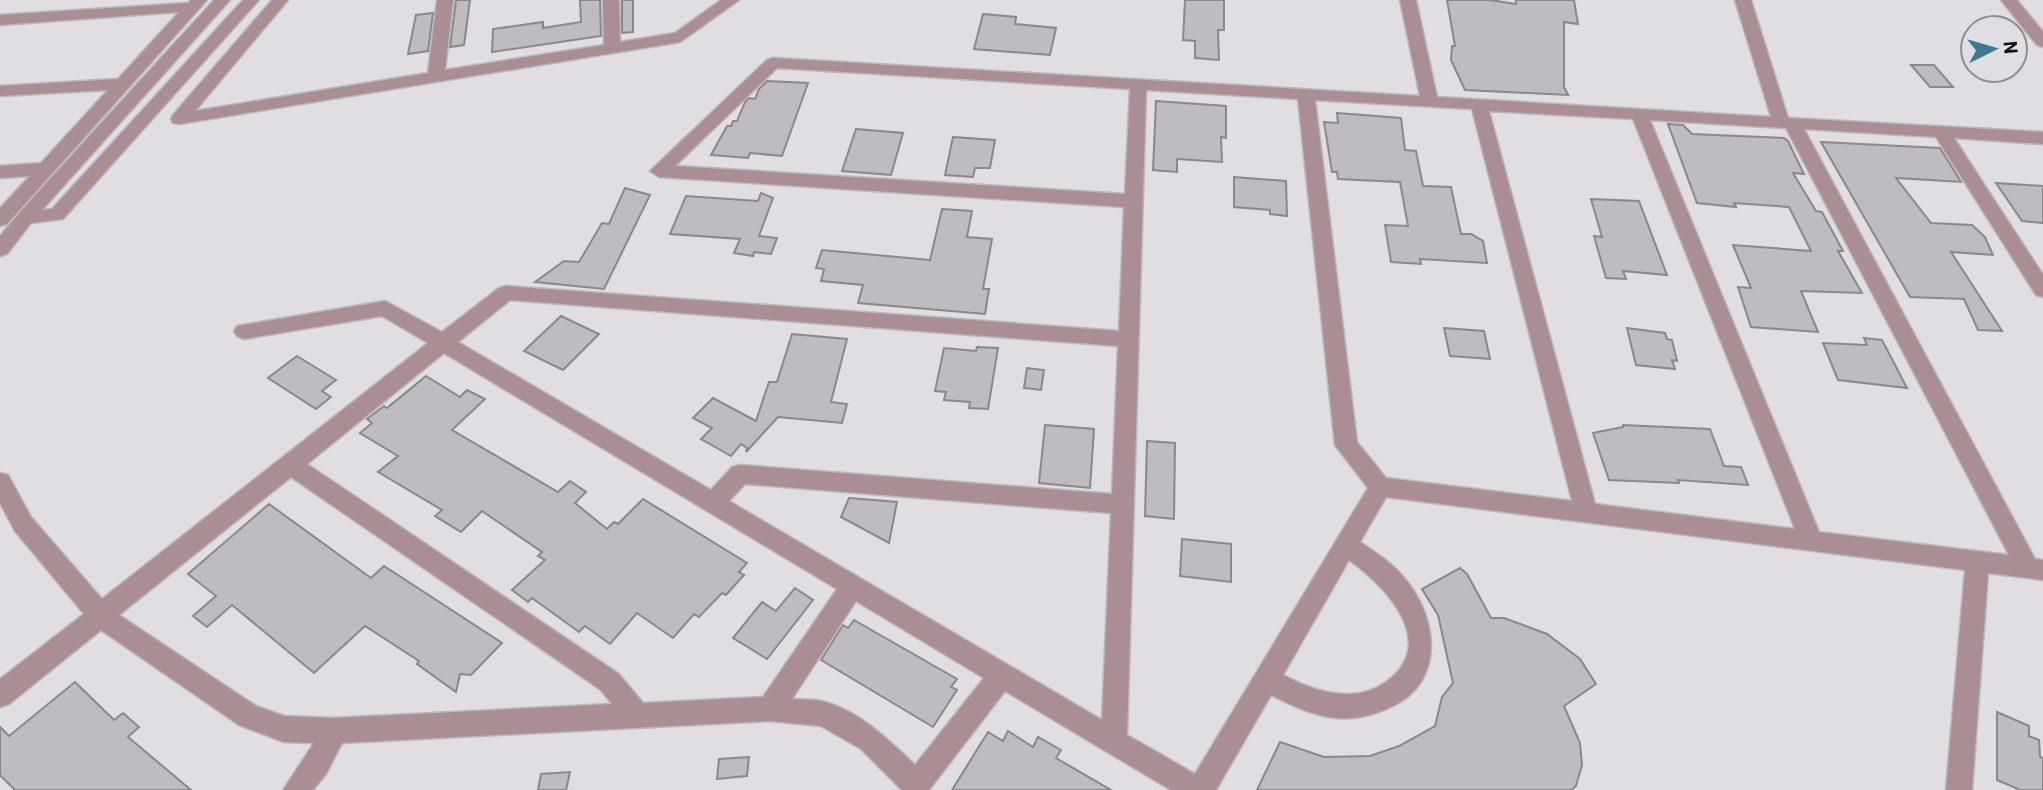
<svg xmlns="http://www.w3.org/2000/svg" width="2043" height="790" font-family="Barlow,sans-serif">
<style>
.building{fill:#bebbc1;stroke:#8a878d;stroke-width:2}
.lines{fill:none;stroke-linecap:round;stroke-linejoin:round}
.minor-casing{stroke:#bbb8bd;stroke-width:3}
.minor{fill:#aa8e94;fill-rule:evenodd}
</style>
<rect width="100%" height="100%" fill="#e0dde3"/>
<!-- building -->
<g class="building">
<polygon points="456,0 470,0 464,45 450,47"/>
<polygon points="580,0 600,0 601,36 492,52 493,29 543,22 543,28 581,22"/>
<polygon points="622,0 633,0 633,32 622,33"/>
<polygon points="1185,0 1224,0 1224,30 1218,30 1219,60 1195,58 1195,41 1183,40"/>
<polygon points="1447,0 1490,0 1516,4 1516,0 1574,0 1578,24 1564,22 1564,87 1568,95 1465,90 1451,60 1452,46 1455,46"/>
<polygon points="433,13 428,51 408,54 416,15"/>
<polygon points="983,14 1016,17 1015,24 1056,28 1050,55 974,49"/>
<polygon points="1911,65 1934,65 1953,87 1930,87"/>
<polygon points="767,81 808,83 782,156 750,153 748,158 711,155 727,126 731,126 733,121 737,121 745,102 749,98 755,99 759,89"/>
<polygon points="1156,101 1226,106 1226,138 1221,137 1222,162 1177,159 1177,172 1153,170"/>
<polygon points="1337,113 1401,118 1405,150 1416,151 1423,186 1451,187 1461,234 1471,234 1483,241 1487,263 1420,259 1421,264 1391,262 1385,225 1408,226 1400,182 1338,179 1337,172 1332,172 1324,122 1338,123"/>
<polygon points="1668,124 1683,125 1692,134 1784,138 1788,141 1804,174 1793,173 1816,211 1822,212 1843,251 1838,251 1862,293 1801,291 1818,332 1751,327 1738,287 1751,288 1733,245 1811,251 1789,207 1734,203 1736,207 1697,203"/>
<polygon points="856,129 903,133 891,175 842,171"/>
<polygon points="953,137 995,140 990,168 975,168 973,177 945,175"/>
<polygon points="1821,142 1940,148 1961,182 1896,178 1931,223 1972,225 1985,237 1993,255 1951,252 2002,331 1978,330 1964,299 1910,297"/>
<polygon points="1234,177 1286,181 1287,216 1270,214 1270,210 1234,207"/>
<polygon points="1996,183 2043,186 2043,223 2022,221"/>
<polygon points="625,188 650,195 604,289 535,282 564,261 579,262 602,223 609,224"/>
<polygon points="761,193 773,198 759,236 777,238 771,254 754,252 753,256 734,253 740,239 670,234 686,196 758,201"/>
<polygon points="1591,199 1639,201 1667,275 1623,271 1626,279 1606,278 1594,236 1602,237"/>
<polygon points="942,209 972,211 967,237 992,239 983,289 989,289 985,314 858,303 863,285 821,281 824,269 816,268 822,250 930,260"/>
<polygon points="561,316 599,334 563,370 524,351"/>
<polygon points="1444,328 1484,331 1490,359 1450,356"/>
<polygon points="1627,328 1665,333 1667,339 1672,340 1677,361 1672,360 1675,369 1636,365"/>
<polygon points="792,334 847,339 831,402 847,404 842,423 778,417 746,452 747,448 741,444 731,456 701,439 712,428 693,418 713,398 756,421 769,382 777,382"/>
<polygon points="1864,338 1882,340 1907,388 1838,380 1823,343 1867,345"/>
<polygon points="977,347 998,348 988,409 969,408 970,402 944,400 946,392 935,391 944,348 976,351"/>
<polygon points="297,356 336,380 322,391 331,397 316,409 268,378"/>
<polygon points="1027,368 1044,370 1041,390 1024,388"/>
<polygon points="426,376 460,397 467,390 485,399 452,430 558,492 570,481 586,492 575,503 607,529 614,522 618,524 643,499 747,563 739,572 744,575 726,595 722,593 699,617 694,614 673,638 637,613 610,644 585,626 579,632 532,598 528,602 512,590 545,560 538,556 542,552 482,511 461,532 435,516 442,510 378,472 398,456 360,433 372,423 367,419 384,406 387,408"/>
<polygon points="1045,425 1094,429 1090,488 1039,483"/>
<polygon points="1623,425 1710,429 1724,466 1741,467 1748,485 1678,480 1679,483 1609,480 1593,433 1623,427"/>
<polygon points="1147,441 1175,443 1174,519 1145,516"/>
<polygon points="849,498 897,502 889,543 841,517"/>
<polygon points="269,504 371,578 384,566 502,643 471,675 460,674 456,692 417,664 419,661 365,626 314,673 232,605 207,627 193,616 216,596 188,574"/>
<polygon points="1182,539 1231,544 1231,582 1180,576"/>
<polygon points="1460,568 1467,574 1491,618 1504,618 1547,634 1580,659 1596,684 1564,706 1580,743 1582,765 1576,786 1571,790 1257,790 1280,742 1324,757 1370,756 1399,746 1435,726 1442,697 1453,683 1438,615 1422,589"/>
<polygon points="795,588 813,600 767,659 733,638 762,602 776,611"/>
<polygon points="854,620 957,679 951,687 957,690 933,727 821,660 843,625 848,628"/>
<polygon points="75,682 114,720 123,713 139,727 128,737 191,790 15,790 0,775 0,727 9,736"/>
<polygon points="1997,712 2029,726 2029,736 2039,740 2040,757 2043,758 2043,790 2020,790 1997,780"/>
<polygon points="1008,731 1033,747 1038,737 1061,750 1056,758 1111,790 952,790 988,732 1003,741"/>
<polygon points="749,757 747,776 717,779 719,759"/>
<polygon points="570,772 566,790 538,790 541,774"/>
</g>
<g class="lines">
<!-- minor casing -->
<g class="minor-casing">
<g id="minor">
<polygon points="191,0 207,0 7,224 0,226 0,208 30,176 0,178 0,166 41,163 108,90 0,96 0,86 118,79 179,12 0,25 0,15 188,3"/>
<polygon points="214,0 230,0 42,210 52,209 243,0 259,0 63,219 31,223 7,254 0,256 0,236 29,202"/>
<polygon points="272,0 288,0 195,111 428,73 437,0 453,0 445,70 604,45 603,0 619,0 620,42 675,33 721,0 739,0 680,42 179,124 173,123 171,119 173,115"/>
<path d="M 1400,0 L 1416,0 L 1437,97 L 1771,117 L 1735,0 L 1751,0 L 1788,118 L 2043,132 L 2043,144 L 1954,138 L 2043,275 L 2043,297 L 2036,295 L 1936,137 L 1804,129 L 2035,559 L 2043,560 L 2043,580 L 1988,573 L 1972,790 L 1946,790 L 1965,570 L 1386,497 L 1360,542 C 1376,553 1393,563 1405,579 C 1438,618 1445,681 1393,706 C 1375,715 1356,720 1336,718 C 1314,716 1291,705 1271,695 L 1216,790 L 1171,790 L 1005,691 L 929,790 L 902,790 L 861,749 L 821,726 L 770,721 L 342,743 L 326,774 L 313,790 L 283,790 L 314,743 L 284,742 L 239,725 L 101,630 L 9,704 L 0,707 L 0,679 L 84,614 L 15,531 L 0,503 L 0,473 L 8,475 L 31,517 L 102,599 L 428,343 L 382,316 L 244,339 L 237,336 L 234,331 L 237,326 L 385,301 L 442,332 L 499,288 L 506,286 L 1119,331 L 1124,207 L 659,177 L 650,171 L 767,60 L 773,58 L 1420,96 ZM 777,68 L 1130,89 L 1125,194 L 675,166 ZM 1146,90 L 1298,99 L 1335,445 L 1368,488 L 1195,774 L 1127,735 ZM 1315,100 L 1472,109 L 1572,501 L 1386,478 L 1357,442 ZM 1489,111 L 1633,119 L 1795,529 L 1595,504 ZM 1650,120 L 1786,128 L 2009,555 L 1819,532 ZM 510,300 L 1118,346 L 1112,494 L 740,465 L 732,467 L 711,490 L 458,342 ZM 444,353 L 837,589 L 763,697 L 643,703 L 619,674 L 307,464 ZM 291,477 L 601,690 L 612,704 L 334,718 L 284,716 L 256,706 L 119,615 ZM 745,484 L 1111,513 L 1102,720 L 729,501 ZM 1349,560 C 1386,586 1440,643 1386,682 C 1371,693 1352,696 1334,693 C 1316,691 1299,683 1283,675 ZM 856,601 L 984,678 L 915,765 C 890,741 859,711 825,702 C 815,699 802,700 792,699 Z"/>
<polygon points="2001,0 2017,0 2043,32 2043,47 2037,45"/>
</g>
</g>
<!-- minor -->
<use href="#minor" class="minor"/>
</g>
<!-- north arrow -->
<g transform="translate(1994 49) rotate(85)"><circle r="33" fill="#e0dde3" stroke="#8d8b8f" stroke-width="2"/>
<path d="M0-5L12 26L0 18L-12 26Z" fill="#3e7991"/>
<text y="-10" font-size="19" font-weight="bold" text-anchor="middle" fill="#111012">N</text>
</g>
</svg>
